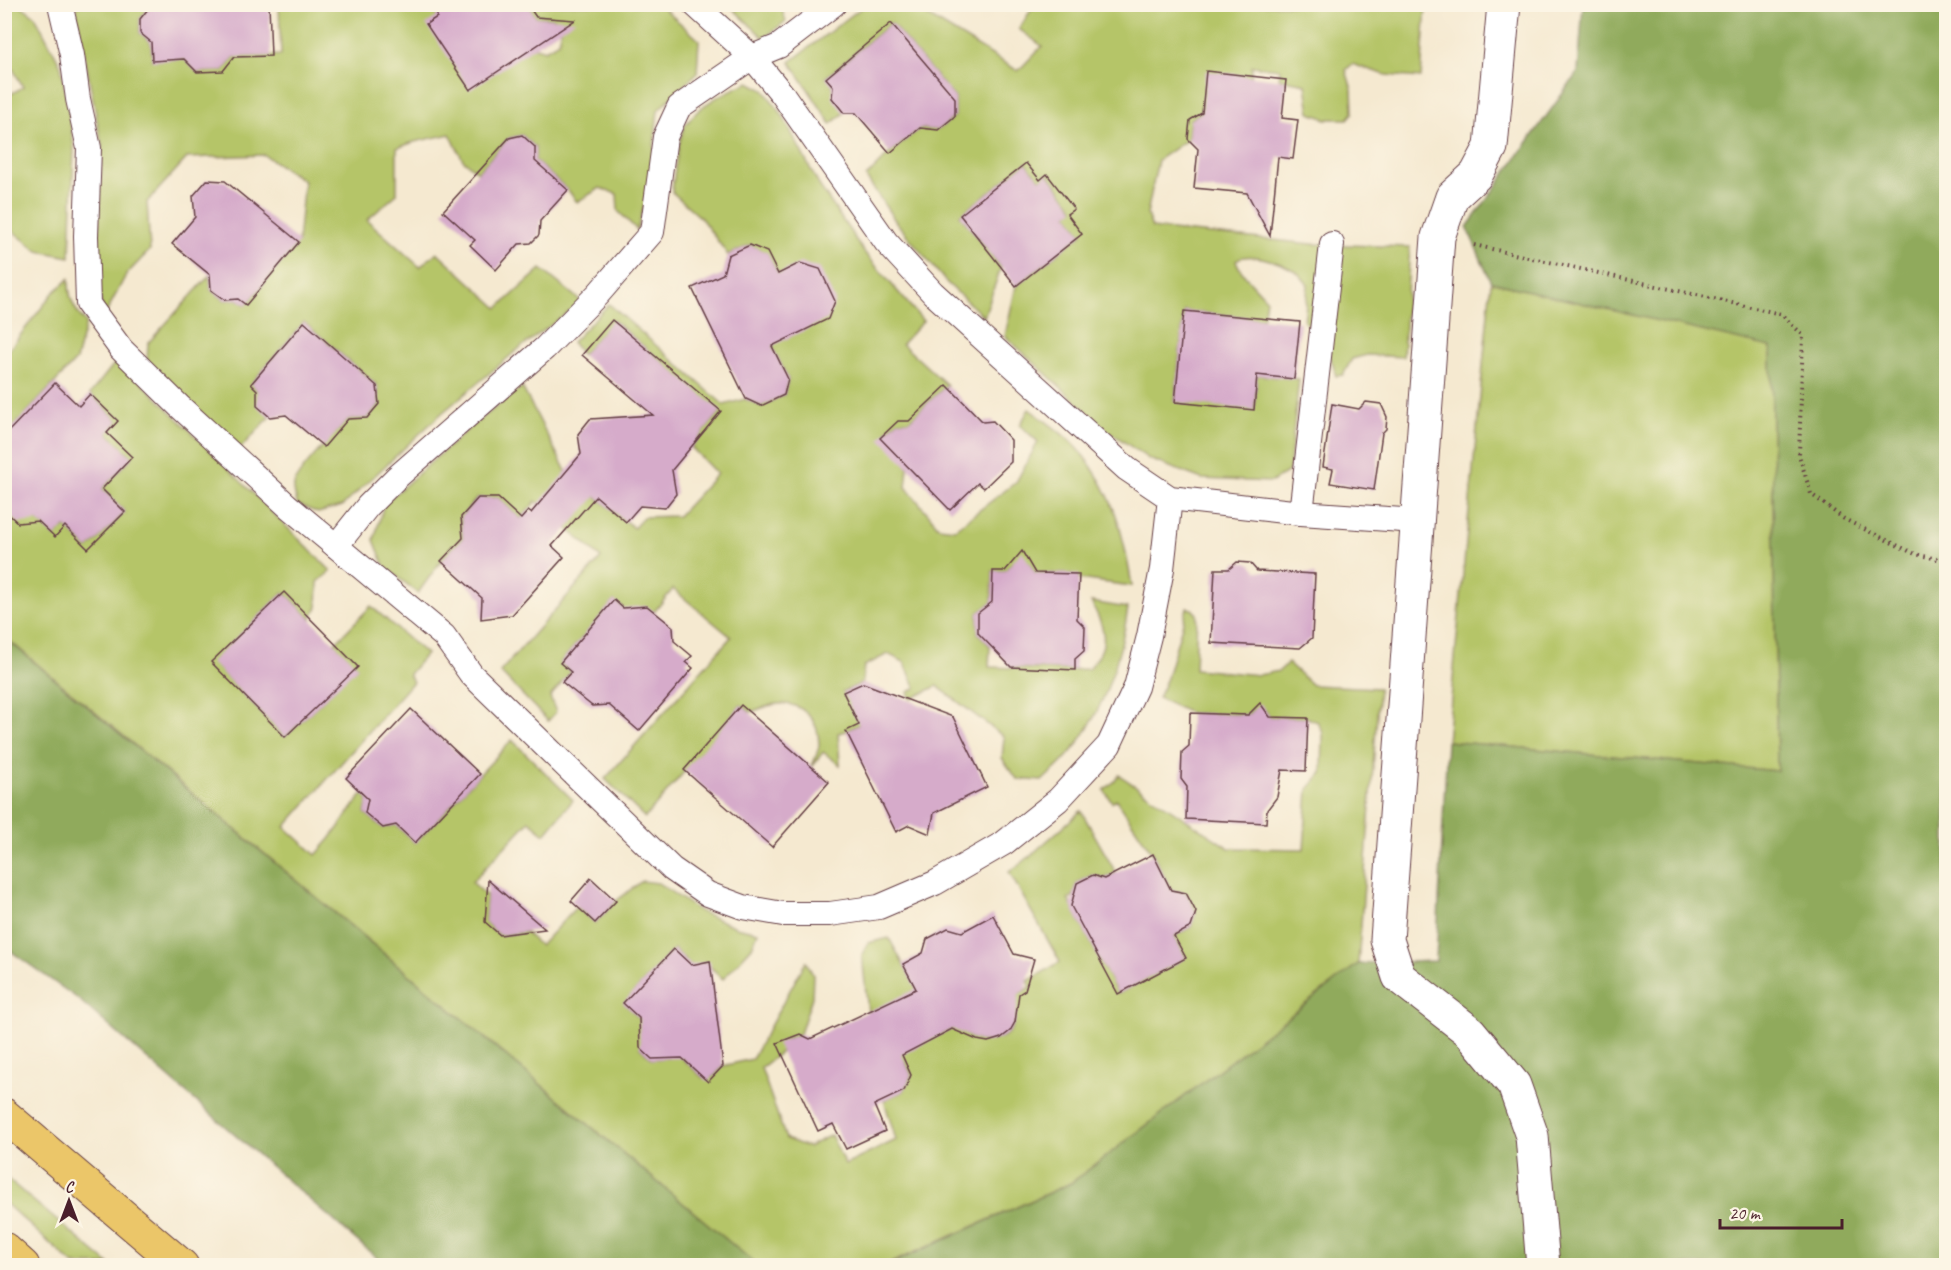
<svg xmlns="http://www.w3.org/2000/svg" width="1951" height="1270" font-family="Caveat,sans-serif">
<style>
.green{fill:#b5c568;stroke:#80724a;stroke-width:1.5}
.forest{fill:#90aa5c;stroke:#6d6444;stroke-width:1.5}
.building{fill:#d6abca}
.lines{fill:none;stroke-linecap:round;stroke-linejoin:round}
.lane-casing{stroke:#643d44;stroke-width:26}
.street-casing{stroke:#643d44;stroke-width:35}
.primary-casing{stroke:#643d44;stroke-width:35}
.path{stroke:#643d44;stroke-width:4;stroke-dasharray:1.5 4.5;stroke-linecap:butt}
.lane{stroke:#fff;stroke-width:24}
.street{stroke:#fff;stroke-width:33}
.primary{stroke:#ebc669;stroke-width:33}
</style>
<rect width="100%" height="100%" fill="#fcf5e5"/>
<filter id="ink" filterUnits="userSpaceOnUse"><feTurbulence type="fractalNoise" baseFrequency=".0167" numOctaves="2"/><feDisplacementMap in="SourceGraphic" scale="12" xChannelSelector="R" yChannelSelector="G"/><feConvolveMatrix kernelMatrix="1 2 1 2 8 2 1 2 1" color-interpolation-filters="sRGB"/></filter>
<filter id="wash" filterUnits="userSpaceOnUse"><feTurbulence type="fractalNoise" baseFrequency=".008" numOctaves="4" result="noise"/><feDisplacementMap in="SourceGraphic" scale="24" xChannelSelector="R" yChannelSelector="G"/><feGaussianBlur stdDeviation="1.35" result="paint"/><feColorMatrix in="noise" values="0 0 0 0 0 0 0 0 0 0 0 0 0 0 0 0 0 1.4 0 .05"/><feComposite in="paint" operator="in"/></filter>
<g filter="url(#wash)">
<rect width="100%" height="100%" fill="#f5e9d0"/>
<!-- green -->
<g class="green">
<polygon points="5,5 20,5 35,16 61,66 74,147 70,257 38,251 5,225 4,98 23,87 4,53"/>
<path d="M 77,5 L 150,5 L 150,7 L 140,19 L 140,33 L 151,42 L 152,60 L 184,59 L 197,72 L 223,71 L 234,57 L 281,55 L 279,5 L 437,5 L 437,17 L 545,50 L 559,42 L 561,30 L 554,18 L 536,17 L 527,5 L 660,5 L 699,40 L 697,73 L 658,110 L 650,184 L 637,230 L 618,211 L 617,194 L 600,188 L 577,202 L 568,190 L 535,161 L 535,147 L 522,135 L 509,138 L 478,172 L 463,160 L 450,134 L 414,142 L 397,148 L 397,194 L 367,220 L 420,267 L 437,252 L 498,308 L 541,269 L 582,302 L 516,351 L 442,413 L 342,506 L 318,513 L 297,504 C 296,498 293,491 294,485 C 295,473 338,431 348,419 L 367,418 L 379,405 L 377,385 L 304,322 L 251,384 L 257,390 L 270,417 L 239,450 L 147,361 L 148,343 L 210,275 L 211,290 L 225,300 L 238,299 L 246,305 L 298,242 L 304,181 L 264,155 L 187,158 L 147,202 L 150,250 L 126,275 L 104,317 L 97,282 L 102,146 L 76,11 Z"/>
<polygon points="729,5 780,5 786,21 764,38"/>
<path d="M 865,5 L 910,5 L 1018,71 L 1042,46 L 1019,29 L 1034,5 L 1426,5 L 1421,78 L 1386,75 L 1352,64 L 1346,70 L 1352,90 L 1353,113 L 1348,119 L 1326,119 L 1310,113 L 1306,84 L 1279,79 L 1280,69 L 1252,66 L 1251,76 L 1190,120 L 1188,139 L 1158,160 L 1147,214 L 1152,228 L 1312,244 L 1410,247 L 1403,357 L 1367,355 L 1352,359 L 1343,375 L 1336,376 C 1329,348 1326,341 1304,321 L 1308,285 C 1304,280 1300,274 1295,271 C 1280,262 1250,251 1236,260 C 1240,274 1256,287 1266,299 L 1263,319 L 1184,311 L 1175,401 L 1254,409 L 1257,375 L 1299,379 L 1289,471 L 1272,482 L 1202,479 L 1149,459 L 1107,430 L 1005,336 L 1016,286 L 1082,234 L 1067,214 L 1074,208 L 1048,174 L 1040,180 L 1026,163 L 960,215 L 1001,267 L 984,317 L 946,282 L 896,222 L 866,177 L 890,153 L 920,128 L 938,130 L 955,116 L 955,98 L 891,23 L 826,77 L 833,86 L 844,113 L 831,124 L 790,62 Z"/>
<path d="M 749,82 L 764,90 L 781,113 L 819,185 L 864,252 L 923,321 L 902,344 L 947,385 L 909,421 L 898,421 L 886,432 L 908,467 L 906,487 L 939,527 L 955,529 L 1016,482 L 1038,442 L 1020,425 L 1029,409 C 1045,421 1066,435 1079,450 C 1115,494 1123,532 1132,586 L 1079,579 L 1072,574 L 1035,573 L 1028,562 L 1014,561 L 1005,571 L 993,571 L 992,602 L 978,613 L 978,633 L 990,646 L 989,667 L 1069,670 L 1089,669 C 1092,664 1098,658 1100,653 C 1109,636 1099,617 1091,602 L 1128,608 C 1121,659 1101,720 1065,759 C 1058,767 1049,774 1042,781 L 1017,779 L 1002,758 L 1004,737 L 937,686 L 911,699 L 908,692 L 916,688 L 904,662 L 888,654 L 864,666 L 862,683 L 843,692 L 867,721 L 846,731 L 838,733 L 840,765 L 823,752 L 812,767 C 814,760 819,751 819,744 C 819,720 802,701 777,704 C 768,705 758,710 750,712 L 741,705 L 645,818 L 605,779 L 731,637 L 673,589 L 654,612 L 629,613 L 614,601 L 560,663 L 571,672 L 550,697 L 556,712 L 548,721 L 500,672 L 601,558 L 536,501 L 521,519 L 498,498 L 477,498 L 461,517 L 463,538 L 441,561 L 418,593 L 385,567 L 374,540 L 384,504 L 471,427 L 522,387 L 566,471 L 634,528 L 643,517 L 678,516 L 717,474 L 691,447 L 720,412 L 613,320 L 582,355 L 572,342 L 609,304 L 724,405 L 745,399 L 761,406 L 784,395 L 788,379 L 772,346 L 778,274 L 767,253 L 750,245 L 728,255 L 701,218 L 672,192 C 674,177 678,134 687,123 C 702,102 727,92 749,82 Z"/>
<path d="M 69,279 C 68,297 74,310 86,323 L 76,360 L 5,436 L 4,356 L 53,293 Z"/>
<polygon points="1491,282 1771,347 1777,771 1447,741"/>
<path d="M 118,359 L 331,571 L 318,582 L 317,607 L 311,619 L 284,592 L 212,662 L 285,737 L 357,667 L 334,644 L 371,606 L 426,654 L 409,674 L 413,682 L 285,827 L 316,855 L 330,839 L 363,794 L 368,799 L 365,813 L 383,828 L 396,825 L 415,843 L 512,740 L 573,800 L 545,834 L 529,821 L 472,882 L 487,896 L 485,922 L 500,935 L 525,932 L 540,946 L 577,906 L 595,923 L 616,901 L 642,881 L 658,883 L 701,912 L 736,927 L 758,932 L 752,947 L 723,979 L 705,962 L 694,968 L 674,949 L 624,1003 L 646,1025 L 640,1048 L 652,1059 L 668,1058 L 675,1052 L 703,1078 L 713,1077 L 723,1066 L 752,1059 L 806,961 L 813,975 L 812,997 L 800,1034 L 786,1039 L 781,1052 L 761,1068 L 786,1139 L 808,1147 L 831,1135 L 845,1165 L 896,1140 L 884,1100 L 904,1091 L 911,1075 L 905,1061 L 889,1056 L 868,1012 L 862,955 L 868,943 L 889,938 L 941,1034 L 960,1025 C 962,1029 965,1034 968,1036 C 983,1046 1012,1041 1014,1021 C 1015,1013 1013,1004 1012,997 L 1031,987 L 1028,981 L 1060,962 L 1009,872 L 1022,863 L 1081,811 L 1116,873 L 1104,879 L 1093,875 L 1077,883 L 1074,896 L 1068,899 L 1118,994 L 1185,958 L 1174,936 L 1191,927 L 1196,912 L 1186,893 L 1171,890 L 1153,854 L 1116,799 L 1112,802 L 1104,790 L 1115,781 L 1119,775 L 1229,848 L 1304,849 L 1308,789 L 1322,773 L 1323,733 L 1318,722 L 1308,718 L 1270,717 L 1265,710 L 1253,710 L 1248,715 L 1190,713 L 1158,698 L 1167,678 L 1187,608 L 1192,609 L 1197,614 L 1195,669 L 1259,675 L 1279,671 L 1288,663 L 1312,685 L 1379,688 L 1358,964 L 1071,1183 L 886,1265 L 757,1265 L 5,637 L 4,510 L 38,521 L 55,537 L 65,526 L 88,549 L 125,512 L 102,489 L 132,457 L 107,433 L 118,421 L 90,394 Z"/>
<polygon points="5,1177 110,1265 74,1265 5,1203"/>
</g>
<!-- forest -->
<g class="forest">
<polygon points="1583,5 1946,5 1946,1265 886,1266 1071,1183 1358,964 1436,961 1447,741 1777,771 1771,347 1491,282 1467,227 1578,72"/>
<polygon points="4,637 757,1265 385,1265 78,999 5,947"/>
</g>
<g id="blocks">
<!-- building -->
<g class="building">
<polygon points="152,4 269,4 271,56 234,57 223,71 197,72 184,59 152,61 151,42 140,33 140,19"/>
<polygon points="437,4 527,4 536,17 575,20 470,90 426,24 437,17"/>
<polygon points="891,23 955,98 955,116 938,130 920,128 890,153 856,113 844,113 832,98 833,86 826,78"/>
<polygon points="1206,71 1286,80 1282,118 1298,120 1293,159 1278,157 1270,236 1247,193 1194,188 1198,149 1188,139 1190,120 1202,113"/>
<polygon points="522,135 535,147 535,161 568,190 540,221 539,235 531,243 519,244 496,270 470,245 475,240 443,211 509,138"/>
<polygon points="1026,163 1040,180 1047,174 1074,209 1067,214 1082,234 1016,286 960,215"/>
<polygon points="207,180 225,181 299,242 246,305 238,299 225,300 211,290 210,275 172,244 195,217 193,196"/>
<polygon points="750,245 767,252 778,274 800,263 820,269 835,301 828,319 772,346 788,379 784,395 761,406 746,399 692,288 723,274 728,255"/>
<polygon points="1184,311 1300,322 1294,379 1257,375 1254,410 1175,402"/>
<polygon points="612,320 721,411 672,470 676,494 665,508 640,506 626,522 596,496 552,546 564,557 512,615 481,619 482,598 441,561 463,538 461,517 478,498 498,498 521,519 528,511 531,513 581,454 578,434 590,419 653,415 582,355"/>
<polygon points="304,322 377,386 379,404 367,418 348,419 324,447 286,415 270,417 257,406 257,390 251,384"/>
<polygon points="55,383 79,406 90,394 118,421 107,433 132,457 102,489 125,512 88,549 65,526 55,537 38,521 18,523 4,510 4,436"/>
<polygon points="947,385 983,422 993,421 1011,440 1011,462 984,488 978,483 950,510 880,438 898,421 909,421"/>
<polygon points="1366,402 1381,404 1387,417 1386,429 1382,433 1374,490 1330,483 1333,469 1323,467 1332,404 1359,409"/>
<polygon points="1022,551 1035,573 1079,574 1077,619 1085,627 1084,651 1075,659 1075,670 1011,667 978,633 978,613 992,602 993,571 1005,571"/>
<polygon points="1237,562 1250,563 1257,571 1315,574 1312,638 1300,648 1211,643 1215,569 1229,569"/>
<polygon points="284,592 358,667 285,737 211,662"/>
<polygon points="614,600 623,608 647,606 673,627 674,641 692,656 686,662 693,668 639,731 609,705 592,706 562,682 571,672 560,663"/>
<polygon points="863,683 953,717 987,787 934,813 930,834 909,825 896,832 846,731 859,725 843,692"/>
<polygon points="1260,703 1270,717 1308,718 1306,771 1282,770 1277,797 1267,810 1266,823 1186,819 1187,787 1181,779 1182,752 1189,746 1190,713 1248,715"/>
<polygon points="741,705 829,782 772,847 684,770"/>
<polygon points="411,709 480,774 415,843 396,825 383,828 365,813 368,799 346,778"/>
<polygon points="1153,854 1171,890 1186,893 1196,912 1191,927 1174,936 1186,958 1118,994 1071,906 1077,883 1093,875 1104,879"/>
<polygon points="591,878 616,901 595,923 571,901"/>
<polygon points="488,880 545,929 500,935 485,922"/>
<polygon points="993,915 1014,954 1034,959 1025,990 1019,994 1015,1022 1010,1031 1001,1038 988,1042 977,1040 952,1029 902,1055 911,1075 904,1091 874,1105 885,1131 846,1149 833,1124 818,1131 777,1043 800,1034 810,1039 916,989 903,964 923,953 927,939 948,928 962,932"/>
<polygon points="674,949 691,965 710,961 723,1066 708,1082 682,1058 652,1059 640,1048 639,1018 623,1003"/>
</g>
</g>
</g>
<g filter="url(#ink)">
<use href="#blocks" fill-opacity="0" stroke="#643d44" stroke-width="1.5"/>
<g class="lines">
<!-- lane casing -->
<g class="lane-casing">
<g id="lane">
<polyline points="60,4 72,55 78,99 89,148 86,236 88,304 121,349 179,406 289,507 444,636 471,674 672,869 708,894 743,907 783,914 830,914 879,907 935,883 1004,843 1058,800 1109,745 1136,687 1149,636 1162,569 1170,498"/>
<polyline points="694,4 752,57 783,95 886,242 933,293 1127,469 1170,498 1301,513 1417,521"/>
<polyline points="1301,513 1332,244"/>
<polyline points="336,546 368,506 397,477 545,348 598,294 652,232 665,137 679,107 752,57 779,46 834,4"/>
</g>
</g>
<!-- street casing -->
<g class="street-casing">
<polyline id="street" points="1504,4 1491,147 1476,175 1452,197 1438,237 1387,940 1399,977 1470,1032 1514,1085 1532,1136 1543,1266"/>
</g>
<!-- primary casing -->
<g class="primary-casing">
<g id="primary">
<polyline points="4,1115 182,1266"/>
<polyline points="4,1249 23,1266"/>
</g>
</g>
<!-- path -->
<polyline class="path" points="1474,245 1781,314 1803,335 1799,455 1811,494 1844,519 1915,554 1946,561"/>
<!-- lane -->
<use href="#lane" class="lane"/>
<!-- street -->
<use href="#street" class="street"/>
<!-- primary -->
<use href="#primary" class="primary"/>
</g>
</g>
<!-- margin -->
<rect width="1951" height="1270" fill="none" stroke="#fcf5e5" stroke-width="24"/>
<!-- north arrow -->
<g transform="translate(69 1201)" stroke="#fcf5e5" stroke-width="4.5" paint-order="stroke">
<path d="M0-4.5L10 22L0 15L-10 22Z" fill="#4a1f2b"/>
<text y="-9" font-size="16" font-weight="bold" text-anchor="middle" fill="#4a1f2b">С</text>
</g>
<!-- scale -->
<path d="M1720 1219v9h122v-9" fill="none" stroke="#4a1f2b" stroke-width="3"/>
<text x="1729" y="1219" font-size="18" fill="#4a1f2b" stroke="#fcf5e5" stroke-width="4.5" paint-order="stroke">20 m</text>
</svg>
